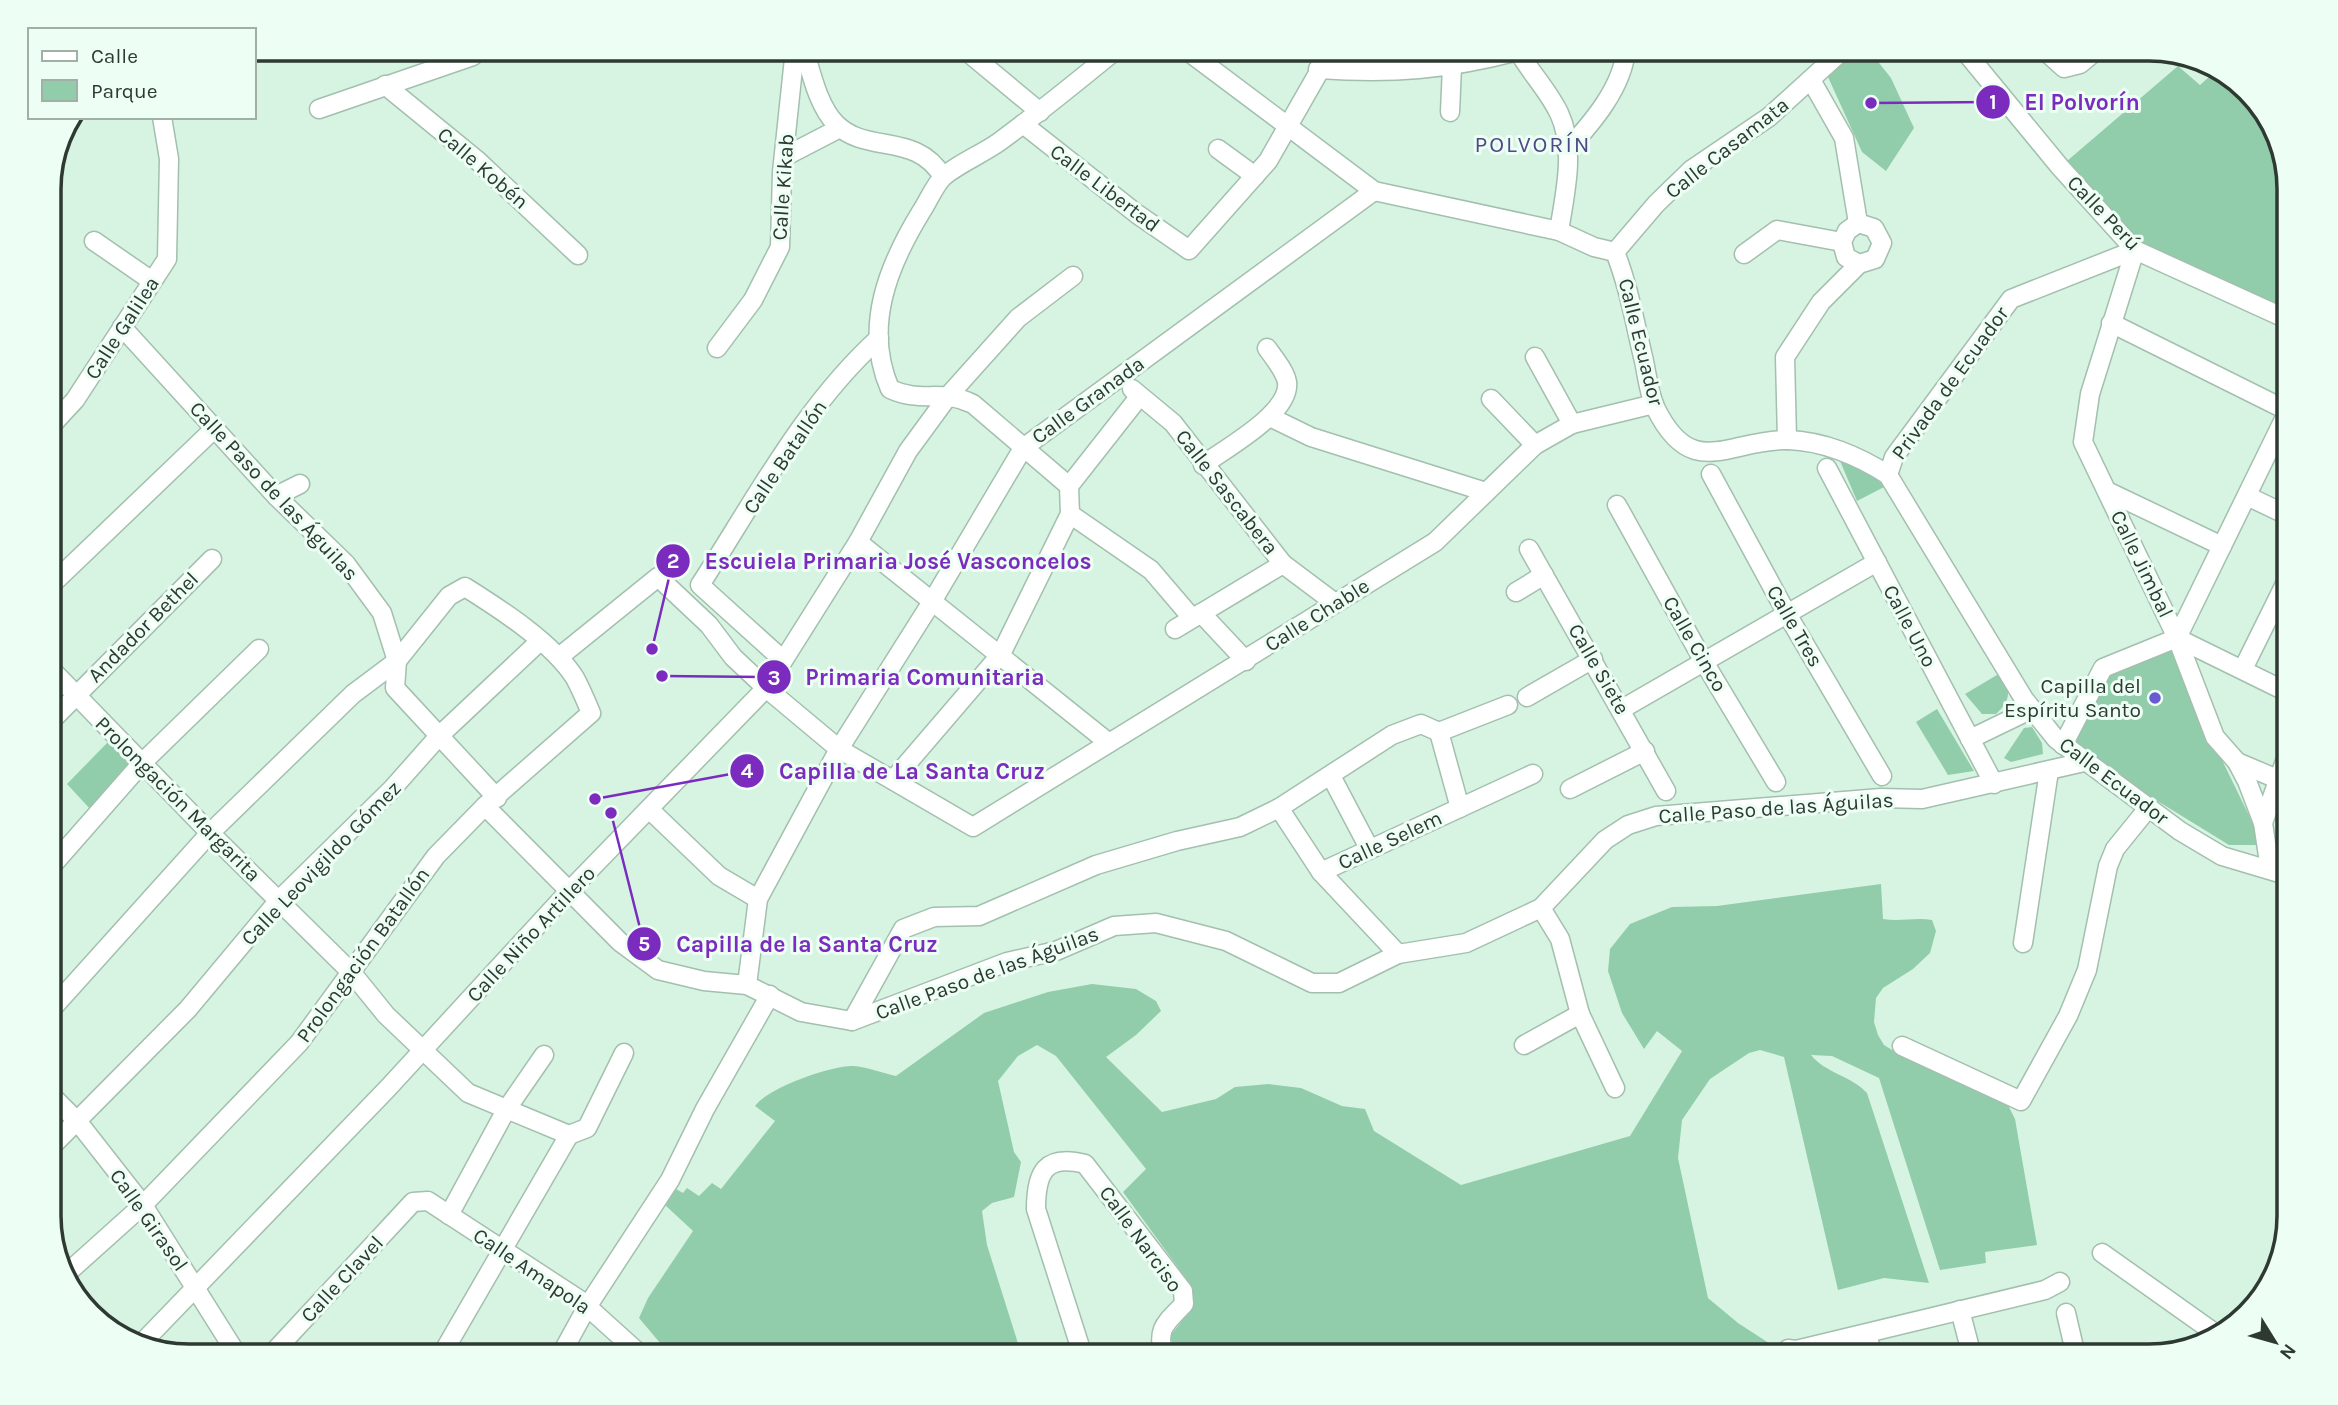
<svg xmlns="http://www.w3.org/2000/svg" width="2338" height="1405" font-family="Karla,sans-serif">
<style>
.green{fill:#92cdab}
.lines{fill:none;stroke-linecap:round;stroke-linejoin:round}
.minor-casing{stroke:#a3bfae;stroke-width:21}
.minor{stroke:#fff;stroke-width:18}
.poi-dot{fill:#695ad3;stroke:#edfef4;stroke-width:2.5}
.labels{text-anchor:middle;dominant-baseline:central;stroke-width:6;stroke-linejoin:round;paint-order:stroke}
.street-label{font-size:21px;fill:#2e3932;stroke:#edfef4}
.poi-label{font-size:21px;fill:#2e3932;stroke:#edfef4;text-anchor:end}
.neighbourhood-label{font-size:23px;letter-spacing:2px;fill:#4d4988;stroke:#edfef4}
.rim{fill:none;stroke:#2e3932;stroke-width:3.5}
.leader{fill:none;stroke:#7b2cbf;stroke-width:2.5}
.callout-dot{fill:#7b2cbf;stroke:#edfef4;stroke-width:2.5}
.mark-label{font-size:21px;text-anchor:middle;font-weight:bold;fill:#fff}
.callout-label{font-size:23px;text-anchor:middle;font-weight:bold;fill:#7b2cbf;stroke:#edfef4;stroke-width:6;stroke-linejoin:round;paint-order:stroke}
</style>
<rect width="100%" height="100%" fill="#d7f4e3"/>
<!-- green -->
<g class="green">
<polygon points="1852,49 1868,49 1891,78 1914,128 1886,171 1862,152 1828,77"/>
<polygon points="2178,66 2200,85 2219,68 2270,119 2289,181 2289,318 2146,247 2060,167"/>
<polygon points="1837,454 1888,485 1857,501"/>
<polygon points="2176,641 2222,760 2258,834 2256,845 2229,845 2099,765 2073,739 2108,673"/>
<path d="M 2002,672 C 2010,691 2012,699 1996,714 L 1982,714 L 1965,694 Z"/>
<polygon points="1937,709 1974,771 1948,775 1916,722"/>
<polygon points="2032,727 2042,743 2043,754 2011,762 2004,758 2024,728"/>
<polygon points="108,742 133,764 91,810 67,784"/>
<path d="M 1881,884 L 1883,919 C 1900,922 1916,917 1932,920 L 1936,931 L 1930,953 L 1913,969 L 1883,988 L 1876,998 L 1874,1022 L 1878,1035 L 1884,1045 L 1905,1058 L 2006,1101 L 2015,1119 L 2037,1245 L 1985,1252 L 1986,1263 L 1940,1270 L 1879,1078 L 1832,1056 L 1811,1055 C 1825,1073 1852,1076 1867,1093 L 1929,1283 L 1884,1278 L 1838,1290 L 1784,1057 L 1760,1050 L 1749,1053 L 1710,1079 L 1682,1120 L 1678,1158 L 1708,1298 L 1738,1323 L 1789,1356 L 1176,1356 L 1170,1336 L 1190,1311 L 1193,1288 L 1123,1192 L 1146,1169 L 1056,1056 L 1037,1045 L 1018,1056 L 998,1081 L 1014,1152 L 1021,1162 L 1014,1197 L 992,1203 L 982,1211 L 987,1245 L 1022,1356 L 671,1356 L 639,1318 L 648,1298 L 693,1231 L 665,1205 L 671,1197 L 668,1195 L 671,1186 L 683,1193 L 687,1188 L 699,1196 L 712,1183 L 721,1189 L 775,1121 L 755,1106 C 767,1088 832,1065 853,1066 C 867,1067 882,1073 896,1076 L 984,1013 L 1048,992 L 1092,984 L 1136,989 L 1156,1001 L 1161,1011 L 1136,1035 L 1106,1057 L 1162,1112 L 1216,1099 L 1235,1087 L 1268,1084 L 1301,1088 L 1342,1106 L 1365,1109 L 1374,1131 L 1461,1185 L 1630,1136 L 1682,1051 L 1657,1031 L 1644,1049 L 1622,1013 L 1608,971 L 1610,949 L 1630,924 L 1672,907 L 1717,906 Z"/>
</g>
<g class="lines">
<!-- minor casing -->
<g class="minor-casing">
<g id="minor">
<path d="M 804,49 C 811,72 818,106 836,124 C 867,155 916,131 943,177"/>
<polyline points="964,49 1040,112"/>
<path d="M 1185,49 L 1374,191 L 1559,231 L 1594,247 L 1615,252 C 1629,287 1635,324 1644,361 C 1647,376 1649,393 1655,407 C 1692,483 1728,439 1788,440 C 1823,441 1859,456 1888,475 L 2024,699 L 2056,739 L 2180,831 L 2222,856 L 2289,876"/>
<path d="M 1517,49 C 1529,71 1548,90 1559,113 C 1576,149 1565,193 1559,231"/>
<polyline points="1963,49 2060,167 2135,250 2289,320"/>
<polyline points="2043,49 2064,68 2080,64 2098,49"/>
<path d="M 1318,69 C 1393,74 1445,70 1518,51"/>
<polyline points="1811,80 1844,138 1858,223"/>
<polyline points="385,85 478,161 578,255"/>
<polyline points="319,109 473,56 479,49"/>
<polyline points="1450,112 1452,66"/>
<polyline points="1023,124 1137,214 1189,250 1268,161 1332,49"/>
<polyline points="1218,149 1255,176"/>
<path d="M 1567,150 C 1592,123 1623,87 1626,49"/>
<polyline points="784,157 840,128"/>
<polyline points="94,241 152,281"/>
<polyline points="2135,250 2090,394 2083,442 2177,638 2215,737 2237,762 2247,781 2263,823 2270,869"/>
<polyline points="1615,252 1656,204 1691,170 1769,117 1844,49"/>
<polyline points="1744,254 1777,230 1842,242"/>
<polyline points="2111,323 2288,411"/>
<polyline points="122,327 276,496 346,564 382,613 397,661 395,688 497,798"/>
<polyline points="717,348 753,300 780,247 782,172 795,49"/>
<polyline points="1535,357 1572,424"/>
<polyline points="1132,389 1173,423 1283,564 1335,603"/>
<polyline points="1491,399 1535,445"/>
<polyline points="1270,417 1311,437 1486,492"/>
<polyline points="49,428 75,400 167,259 169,159 162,117"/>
<polyline points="1787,440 1785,357 1821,302 1859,264 1875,259 1882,243 1874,228 1858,223 1847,231 1842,242 1846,257 1859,264"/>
<path d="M 1203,465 C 1226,448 1291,413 1287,382 C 1285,371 1274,358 1267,348"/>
<polyline points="1827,468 1994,784"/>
<polyline points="1711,474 1787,614 1882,776"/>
<polyline points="1888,475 1894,457 2011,299 2135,250"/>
<path d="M 1069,486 L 973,404 C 940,388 923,404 890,389 C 863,327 888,266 921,212 C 928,202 935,184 944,176 C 960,163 982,154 999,142 C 1040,112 1078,81 1117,49"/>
<polyline points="2107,491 2222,546"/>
<polyline points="276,496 300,484"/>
<polyline points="2247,496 2289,516"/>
<polyline points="1617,505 1704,662 1776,782"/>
<polyline points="1070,514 1151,570 1192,618"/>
<polyline points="858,542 1109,743"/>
<polyline points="1529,549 1666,791"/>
<polyline points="49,587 215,428"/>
<polyline points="1516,592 1544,575"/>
<polyline points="1201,613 1246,661"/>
<polyline points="1175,629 1283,564"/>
<polyline points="2177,638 2289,409"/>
<polyline points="2177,638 2289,693"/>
<polyline points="559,657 658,577 709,625 733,657 766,688 839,749 973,827 1435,542 1535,445 1572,424 1654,404"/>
<path d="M 783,660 L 700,585 C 755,500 804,406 879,338"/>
<polyline points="49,667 210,833 352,973 386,1015 468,1093 569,1135"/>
<polyline points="2243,669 2289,576"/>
<polyline points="1527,697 1593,659"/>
<polyline points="1622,709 1877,562"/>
<polyline points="49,723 212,559"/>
<polyline points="1439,732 1460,808"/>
<polyline points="1439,732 1508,705"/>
<polyline points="1970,739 2032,709"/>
<polyline points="2063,745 2103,668 2177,638"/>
<polyline points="2237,762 2289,784"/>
<polyline points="1331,776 1369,848"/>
<polyline points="893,780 1001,654 1070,514 1069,486 1139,397"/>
<polyline points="1570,789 1645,751"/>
<polyline points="485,806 620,942 658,970 704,981 747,985 801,1012 852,1021 1007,962 1056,951 1114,926 1156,923 1226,941 1312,983 1339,983 1398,954 1466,943 1541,908 1605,840 1628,825 1656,816 1881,798 1922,799 2084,762"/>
<polyline points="1279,808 1321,872 1398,954"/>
<polyline points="650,810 719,876 758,899"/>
<polyline points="2263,823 2289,750"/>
<polyline points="49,869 142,763 259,649"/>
<polyline points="1321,872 1533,774"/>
<polyline points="1541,908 1560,939 1580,1014 1615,1088"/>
<polyline points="2023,943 2049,771"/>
<polyline points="747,985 758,899 839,749 933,600 1023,448 1374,191"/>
<path d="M 49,1012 L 210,833 L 353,694 L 397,661 L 449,596 L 465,587 C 500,609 553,643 575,678 C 581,689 586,701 591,713 L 485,806 L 436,856 L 299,1043 L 143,1205 L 65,1275"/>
<polyline points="852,1021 903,929 934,917 979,916 1096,865 1177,841 1240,827 1279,808 1392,735 1421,724 1439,732"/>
<polyline points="1524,1045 1580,1014"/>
<polyline points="1902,1046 2021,1101 2068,1016 2087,970 2108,866 2115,849 2149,807"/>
<polyline points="49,1093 78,1122 143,1205 238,1356"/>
<polyline points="569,1135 587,1128 624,1053"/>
<polyline points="49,1149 188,1009 279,900 392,789 439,736 539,642"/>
<polyline points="449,1215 506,1110 544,1055"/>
<polyline points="2102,1253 2219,1336"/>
<polyline points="1960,1310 1972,1356"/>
<polyline points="2066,1313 2076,1356"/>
<polyline points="1867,1334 1873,1356"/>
<polyline points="142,1343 388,1088 570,890 766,688 858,542 908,451 949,395 1018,318 1073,276"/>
<polyline points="1788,1349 1796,1350 2045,1290 2060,1282"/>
<polyline points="270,1356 413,1202 428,1201 580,1300 642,1356"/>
<polyline points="441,1356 569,1135"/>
<polyline points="560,1356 587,1307 670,1180 705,1109 770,995"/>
<path d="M 1083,1356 L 1036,1209 C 1036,1172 1045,1154 1085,1164 L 1183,1291 L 1184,1304 C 1165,1324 1157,1327 1163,1356"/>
</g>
</g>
<!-- minor -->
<use href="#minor" class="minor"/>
</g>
<!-- markers -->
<circle class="poi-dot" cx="2155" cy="698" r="7"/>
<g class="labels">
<!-- street labels -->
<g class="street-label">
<text transform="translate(1727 148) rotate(-38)">Calle Casamata</text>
<text transform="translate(483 168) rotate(41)">Calle Kobén</text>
<text transform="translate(783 187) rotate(-86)">Calle Kikab</text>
<text transform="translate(1105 188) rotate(37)">Calle Libertad</text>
<text transform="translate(2104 213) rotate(46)">Calle Perú</text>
<text transform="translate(122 328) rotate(-57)">Calle Galilea</text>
<text transform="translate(1641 342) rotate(76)">Calle Ecuador</text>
<text transform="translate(1950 383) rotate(-54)">Privada de Ecuador</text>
<text transform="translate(1088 400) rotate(-36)">Calle Granada</text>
<text transform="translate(785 457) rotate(-56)">Calle Batallón</text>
<text transform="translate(274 491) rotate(47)">Calle Paso de las Águilas</text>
<text transform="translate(1227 492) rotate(52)">Calle Sascabera</text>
<text transform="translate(2142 564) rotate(64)">Calle Jimbal</text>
<text transform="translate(1317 615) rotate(-32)">Calle Chable</text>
<text transform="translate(1795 626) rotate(60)">Calle Tres</text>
<text transform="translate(1910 626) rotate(62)">Calle Uno</text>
<text transform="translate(143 627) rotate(-45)">Andador Bethel</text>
<text transform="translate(1695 644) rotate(60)">Calle Cinco</text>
<text transform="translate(1599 669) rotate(60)">Calle Siete</text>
<text transform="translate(2114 781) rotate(37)">Calle Ecuador</text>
<text transform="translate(178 799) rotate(45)">Prolongación Margarita</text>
<text transform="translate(1776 808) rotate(-4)">Calle Paso de las Águilas</text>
<text transform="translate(1390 840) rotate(-25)">Calle Selem</text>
<text transform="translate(321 863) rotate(-46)">Calle Leovigildo Gómez</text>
<text transform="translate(531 934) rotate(-47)">Calle Niño Artillero</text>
<text transform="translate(363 955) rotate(-54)">Prolongación Batallón</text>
<text transform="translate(987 973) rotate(-20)">Calle Paso de las Águilas</text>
<text transform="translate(149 1220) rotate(55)">Calle Girasol</text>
<text transform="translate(1141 1239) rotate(54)">Calle Narciso</text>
<text transform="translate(532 1271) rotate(34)">Calle Amapola</text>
<text transform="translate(342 1279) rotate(-47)">Calle Clavel</text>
</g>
<!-- poi labels -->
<g class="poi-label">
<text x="2141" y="686">Capilla del<tspan x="2141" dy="24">Espíritu Santo</tspan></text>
</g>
<!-- neighbourhood labels -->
<g class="neighbourhood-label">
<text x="1533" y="144">POLVORÍN</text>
</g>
</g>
<!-- crop -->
<path d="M0 0H2338V1405H0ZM189 61H2149A128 128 0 0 1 2277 189V1216A128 128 0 0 1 2149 1344H189A128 128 0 0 1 61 1216V189A128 128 0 0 1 189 61Z" fill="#edfef4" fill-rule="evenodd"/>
<path class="rim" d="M189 61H2149A128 128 0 0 1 2277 189V1216A128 128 0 0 1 2149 1344H189A128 128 0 0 1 61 1216V189A128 128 0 0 1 189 61Z"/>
<!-- callouts -->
<path class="leader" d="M1871 103L1993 102M652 649L673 561M662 676L774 677M595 799L747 771M611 813L644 944"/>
<g class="callout-dot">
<circle cx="1871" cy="103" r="7"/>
<circle cx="652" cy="649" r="7"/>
<circle cx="662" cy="676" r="7"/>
<circle cx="595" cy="799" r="7"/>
<circle cx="611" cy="813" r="7"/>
<circle cx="1993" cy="102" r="18"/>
<circle cx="673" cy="561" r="18"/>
<circle cx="774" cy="677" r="18"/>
<circle cx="747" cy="771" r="18"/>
<circle cx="644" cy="944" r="18"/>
</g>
<g class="mark-label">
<text x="1993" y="109">1</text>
<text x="673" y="568">2</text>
<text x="774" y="685">3</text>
<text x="747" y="778">4</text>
<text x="644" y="951">5</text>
</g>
<g class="callout-label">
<text x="2082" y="110">El Polvorín</text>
<text x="898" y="569">Escuiela Primaria José Vasconcelos</text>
<text x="925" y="685">Primaria Comunitaria</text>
<text x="912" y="779">Capilla de La Santa Cruz</text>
<text x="807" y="952">Capilla de la Santa Cruz</text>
</g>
<!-- legend -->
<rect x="28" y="28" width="228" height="91" fill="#edfef4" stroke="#a1afa6" stroke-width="2"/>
<rect x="42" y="51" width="35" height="10" fill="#ffffff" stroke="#a1afa6" stroke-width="2"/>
<text x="91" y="63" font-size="21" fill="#2e3932">Calle</text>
<rect x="42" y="80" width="35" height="21" fill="#92cdab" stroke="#a1afa6" stroke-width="2"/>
<text x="91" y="98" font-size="21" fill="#2e3932">Parque</text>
<!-- north arrow -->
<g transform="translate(2275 1342) rotate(127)" stroke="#edfef4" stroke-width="5" paint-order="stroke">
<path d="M0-5L12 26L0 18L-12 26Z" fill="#2e3932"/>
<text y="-10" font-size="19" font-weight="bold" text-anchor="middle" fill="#2e3932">N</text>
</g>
</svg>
